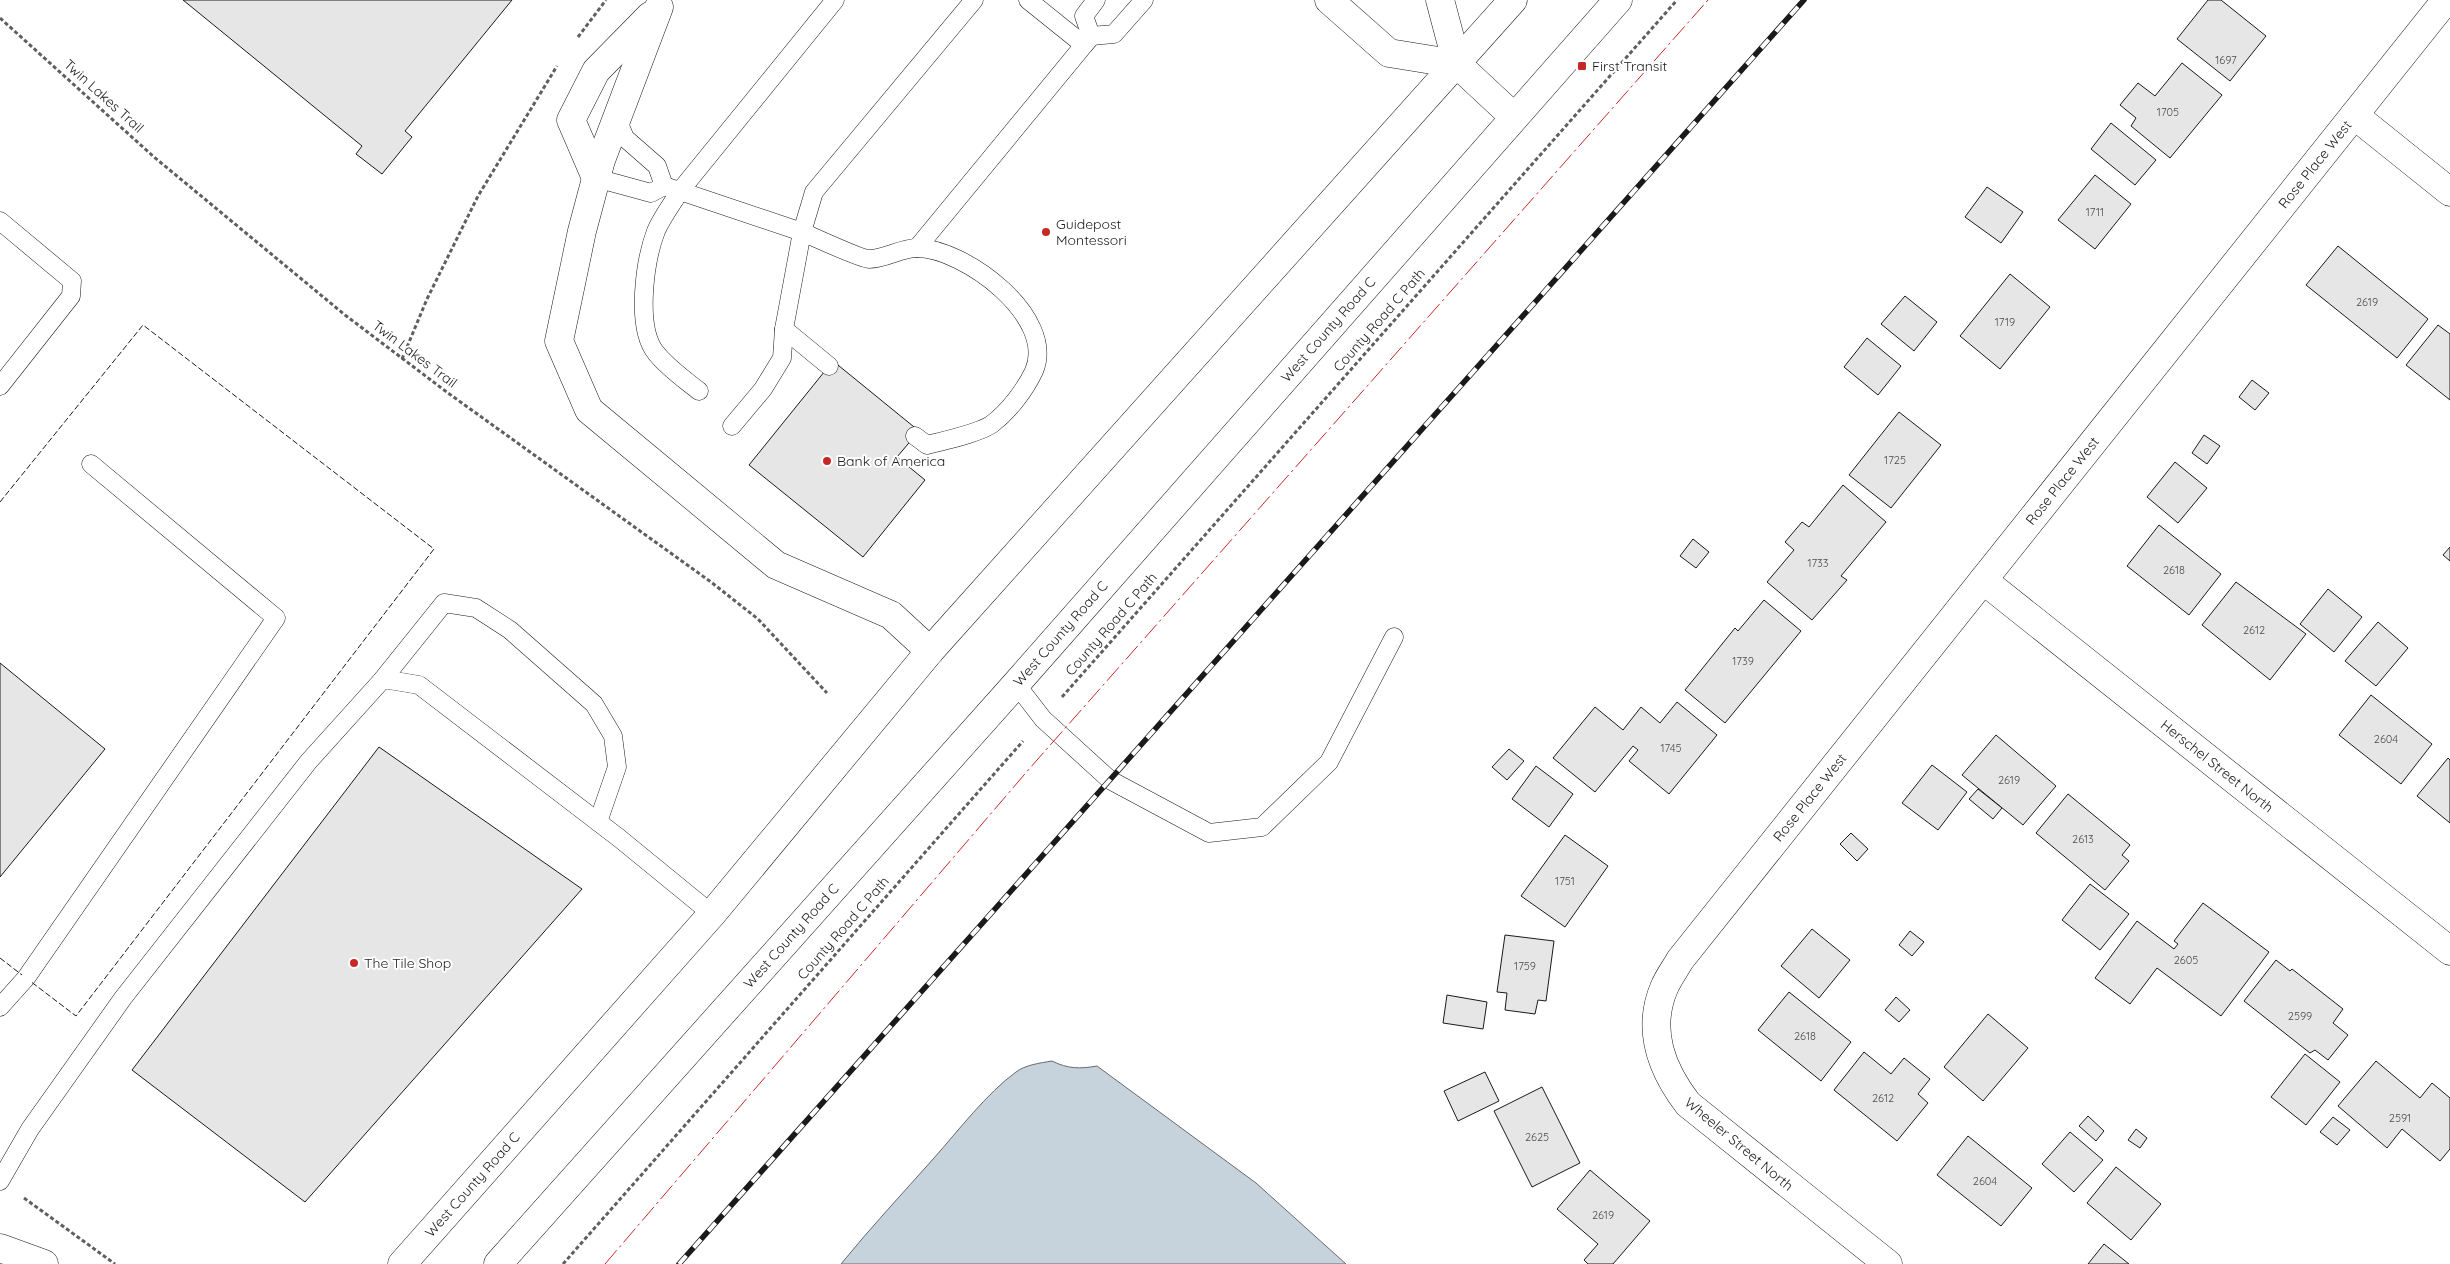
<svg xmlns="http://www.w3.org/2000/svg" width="2450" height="1264" font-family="Quicksand,sans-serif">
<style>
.water{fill:#c6d2dc;stroke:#6a6a6a}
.building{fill:#e6e6e6;stroke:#1a1a1a}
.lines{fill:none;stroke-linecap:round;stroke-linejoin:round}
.lane-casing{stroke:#1a1a1a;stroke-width:19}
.street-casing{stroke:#1a1a1a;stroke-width:29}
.secondary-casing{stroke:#1a1a1a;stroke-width:29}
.path{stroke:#5f5f5f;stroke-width:3;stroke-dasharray:4 2.5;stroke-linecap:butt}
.lane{stroke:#fff;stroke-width:18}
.street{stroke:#fff;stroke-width:28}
.secondary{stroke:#fff;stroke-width:28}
.rail-casing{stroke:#1a1a1a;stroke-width:5.5}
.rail{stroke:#fff;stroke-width:4;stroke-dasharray:11;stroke-linecap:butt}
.fence{stroke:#1a1a1a;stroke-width:1;stroke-dasharray:6 2.5;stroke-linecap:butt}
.power{stroke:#c62828;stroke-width:1;stroke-dasharray:18 4 2.5 4;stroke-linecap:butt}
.poi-dot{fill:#c62828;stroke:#fff;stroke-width:2}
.labels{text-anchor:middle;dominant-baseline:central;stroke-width:4;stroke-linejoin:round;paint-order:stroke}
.number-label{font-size:11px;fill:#4d4d4d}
.poi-label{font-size:14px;fill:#1a1a1a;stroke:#fff;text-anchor:start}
.street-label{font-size:14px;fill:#1a1a1a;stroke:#fff}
</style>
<rect width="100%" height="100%" fill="#fff"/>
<!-- water -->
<path class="water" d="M 1052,1061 C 1068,1069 1080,1069 1097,1066 L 1256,1183 L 1346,1264 L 841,1264 C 871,1227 903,1193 934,1158 C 958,1131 987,1093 1016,1072 C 1025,1065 1040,1063 1052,1061 Z"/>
<!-- building -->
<g class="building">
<polygon points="183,0 512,0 405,131 412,137 382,174 356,154 362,146"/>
<polygon points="2208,0 2221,0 2266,36 2230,81 2177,39"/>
<polygon points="2182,63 2222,95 2170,158 2131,126 2136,118 2120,105 2138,83 2155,96"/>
<polygon points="2111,123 2156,160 2135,185 2091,149"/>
<polygon points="2095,175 2131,204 2095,249 2058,220"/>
<polygon points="1987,187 2023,212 2001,243 1965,217"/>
<polygon points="2338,246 2428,319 2397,358 2306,285"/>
<polygon points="2010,274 2050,307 2000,369 1960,336"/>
<polygon points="1905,296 1937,322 1914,351 1881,324"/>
<polygon points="2438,325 2450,334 2450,400 2406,365"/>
<polygon points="1867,338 1901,366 1878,395 1844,367"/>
<polygon points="833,361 919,431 897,457 925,480 863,557 749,465"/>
<polygon points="2252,380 2269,393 2255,410 2239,397"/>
<polygon points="1899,412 1941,445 1891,508 1849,475"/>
<polygon points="2204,435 2220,446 2207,464 2192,453"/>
<polygon points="2175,462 2207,488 2178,523 2147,497"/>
<polygon points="1843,485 1886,522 1841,576 1847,580 1812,620 1767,582 1794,550 1785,542 1802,522 1809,527"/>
<polygon points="2159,525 2221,574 2189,615 2127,566"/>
<polygon points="1693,539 1709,552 1696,568 1680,556"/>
<polygon points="2450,547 2450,561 2443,555"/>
<polygon points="2236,582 2306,634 2270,680 2202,625"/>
<polygon points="2328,589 2362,617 2334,652 2300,624"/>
<polygon points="1764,600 1801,631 1725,723 1685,690 1735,628 1738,631"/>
<polygon points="2378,622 2408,648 2376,686 2345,661"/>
<polygon points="0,663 105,749 0,877"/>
<polygon points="2371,695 2432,744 2401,784 2339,735"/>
<polygon points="1677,702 1717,735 1669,794 1629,761 1638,750 1633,746 1595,792 1553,758 1595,707 1623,730 1641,707 1660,723"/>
<polygon points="1996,735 2056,786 2023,825 1962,775"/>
<polygon points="379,747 582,889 305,1202 132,1070"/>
<polygon points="1509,749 1524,761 1507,780 1492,767"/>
<polygon points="2448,758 2450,760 2450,823 2417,796"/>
<polygon points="1932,765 1967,792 1938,830 1902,803"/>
<polygon points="1536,766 1573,794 1549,827 1512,799"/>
<polygon points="1978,789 2002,808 1993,819 1969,799"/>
<polygon points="2068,794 2130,845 2122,855 2129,861 2105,890 2036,833"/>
<polygon points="1851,833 1868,849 1857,861 1840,844"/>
<polygon points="1565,835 1608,866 1565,927 1521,896"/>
<polygon points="2090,884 2129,914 2100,950 2062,920"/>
<polygon points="2203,903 2269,952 2221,1016 2157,968 2130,1004 2095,978 2137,921 2174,949 2178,944 2174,941"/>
<polygon points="1812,929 1850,960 1819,998 1781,966"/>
<polygon points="1910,931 1924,942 1912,956 1899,945"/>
<polygon points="1505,935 1554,941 1546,1001 1538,1000 1535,1014 1505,1010 1507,993 1497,992"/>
<polygon points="2276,960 2290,971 2292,969 2343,1009 2333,1023 2348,1035 2328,1060 2315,1050 2310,1053 2244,1001"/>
<polygon points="1789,992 1851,1042 1821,1081 1758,1030"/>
<polygon points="1447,995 1487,1002 1483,1029 1443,1023"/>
<polygon points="1896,997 1910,1010 1899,1022 1885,1010"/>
<polygon points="1988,1014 2028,1048 1983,1101 1944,1067"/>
<polygon points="1864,1052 1891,1074 1904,1058 1930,1079 1918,1094 1928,1103 1897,1141 1834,1090"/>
<polygon points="2305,1054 2340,1082 2306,1125 2271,1097"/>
<polygon points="2376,1061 2420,1098 2432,1083 2450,1098 2450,1149 2440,1161 2402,1129 2387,1148 2338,1106"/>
<polygon points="1485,1072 1499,1101 1458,1121 1444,1091"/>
<polygon points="1542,1087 1580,1163 1532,1187 1494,1111"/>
<polygon points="2088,1116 2104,1131 2096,1141 2079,1126"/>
<polygon points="2333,1117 2350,1130 2337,1145 2320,1132"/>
<polygon points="2136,1129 2147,1138 2140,1148 2128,1140"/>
<polygon points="2070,1132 2103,1160 2074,1192 2042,1164"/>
<polygon points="1968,1136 2032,1188 2001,1226 1937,1175"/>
<polygon points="2116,1167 2161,1204 2131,1240 2087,1203"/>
<polygon points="1590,1170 1650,1221 1613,1264 1588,1264 1584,1260 1598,1244 1557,1209"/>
<polygon points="2104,1244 2129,1264 2088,1264"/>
</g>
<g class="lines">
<!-- lane casing -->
<g class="lane-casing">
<g id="lane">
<polyline points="1028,0 1084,45 1090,38"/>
<polyline points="1096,0 1084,16 1091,36 1114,34 1144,0"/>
<polyline points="596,178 651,193 664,186 657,166 625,138 620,126 619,115"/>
<path d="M 664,186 L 680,191 C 672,204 662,217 656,231 C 645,260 635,327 656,353 C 668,368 684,379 699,391"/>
<polyline points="0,221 72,281 71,296 0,386"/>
<polyline points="917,248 1084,45"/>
<polyline points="829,366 784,329 802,232 680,191 835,0"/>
<polyline points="732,426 763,389 782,358 784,329"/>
<path d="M 915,436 L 927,445 C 942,441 980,433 992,424 C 1009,411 1025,390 1034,371 C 1057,317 964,248 917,248 C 901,248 885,259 869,259 C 861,259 814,237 802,232 L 814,192 L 974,0"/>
<polyline points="383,679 444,603 476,608 510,630 594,704 613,736 617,767 598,822"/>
<polyline points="1016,684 1043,719 1110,780 1209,833 1262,827 1329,762 1394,637"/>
<polyline points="0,1007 26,978 276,618 91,464"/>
<polyline points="0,1181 30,1129 123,998 309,761 383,679 419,685 619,838 712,914"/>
</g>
</g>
<!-- street casing -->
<g class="street-casing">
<g id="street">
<polyline points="1329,0 1389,53 1457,64"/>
<polyline points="1440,0 1457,64 1514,117"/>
<polyline points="659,7 601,160 582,231 559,341 589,410 776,565 891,615 930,651"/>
<polyline points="2354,115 2450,192"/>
<polyline points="596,178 571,120 596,71 650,16"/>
<path id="s1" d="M 1983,580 L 2450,951"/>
<path id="s2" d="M 1888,1264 L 1688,1104 C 1662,1070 1646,1031 1664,988 C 1668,978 1675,969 1680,960 L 2446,0"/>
</g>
</g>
<!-- secondary casing -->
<g class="secondary-casing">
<g id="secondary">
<polyline points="0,1248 44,1264"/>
<path id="s3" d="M 402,1264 L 712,914 L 930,651 L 1513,0"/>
<path id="s4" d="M 498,1264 L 1016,684 L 1618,0"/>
</g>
</g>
<!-- path -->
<g class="path">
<polyline points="0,18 154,157 345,315 448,393 711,582 758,619 827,693"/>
<polyline points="578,37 606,0"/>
<polyline points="402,359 427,299 478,196 557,66"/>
<polyline points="1062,697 1677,0"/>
<polyline points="24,1198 115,1264"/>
<polyline points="563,1264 1023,741"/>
</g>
<!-- lane -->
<use href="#lane" class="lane"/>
<!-- street -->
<use href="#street" class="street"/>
<!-- secondary -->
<use href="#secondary" class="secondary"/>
<!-- rail casing -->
<g class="rail-casing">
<polyline id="rail" points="679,1264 1804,0"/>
</g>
<!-- rail -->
<use href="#rail" class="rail"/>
<!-- fence -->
<g class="fence">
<polyline points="0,502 143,325 434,549 76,1016 30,981"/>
<polyline points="0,958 22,975"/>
</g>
<!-- power -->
<polyline class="power" points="605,1264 1030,768 1708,0"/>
</g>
<!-- markers -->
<g class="poi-dot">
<rect x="1577" y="61" width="10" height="10" rx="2.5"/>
<circle cx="1046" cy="232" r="5"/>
<circle cx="827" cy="461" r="5"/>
<circle cx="354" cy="963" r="5"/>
</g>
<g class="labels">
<!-- number labels -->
<g class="number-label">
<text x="2226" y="60">1697</text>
<text x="2168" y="112">1705</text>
<text x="2095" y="212">1711</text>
<text x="2367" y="302">2619</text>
<text x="2005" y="322">1719</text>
<text x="1895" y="460">1725</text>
<text x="1818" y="563">1733</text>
<text x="2174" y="570">2618</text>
<text x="2254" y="630">2612</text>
<text x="1743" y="661">1739</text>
<text x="2386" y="739">2604</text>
<text x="1671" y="748">1745</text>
<text x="2009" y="780">2619</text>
<text x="2083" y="839">2613</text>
<text x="1565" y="881">1751</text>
<text x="2186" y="960">2605</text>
<text x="1525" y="966">1759</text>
<text x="2300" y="1016">2599</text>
<text x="1805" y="1036">2618</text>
<text x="1883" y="1098">2612</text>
<text x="2400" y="1118">2591</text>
<text x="1537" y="1137">2625</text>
<text x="1985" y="1181">2604</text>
<text x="1603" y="1215">2619</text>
</g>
<!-- poi labels -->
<g class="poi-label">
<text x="1592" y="66">First Transit</text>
<text x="1056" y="224">Guidepost<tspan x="1056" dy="16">Montessori</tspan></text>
<text x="837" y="461">Bank of America</text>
<text x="364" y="963">The Tile Shop</text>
</g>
<!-- street labels -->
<g class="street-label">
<text transform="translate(104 96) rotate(42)">Twin Lakes Trail</text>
<text stroke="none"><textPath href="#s2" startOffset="1431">Rose Place West</textPath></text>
<text transform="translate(1379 320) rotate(-49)">County Road C Path</text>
<text stroke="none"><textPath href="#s4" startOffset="1250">West County Road C</textPath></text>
<text transform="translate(415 354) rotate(37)">Twin Lakes Trail</text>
<text stroke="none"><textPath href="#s2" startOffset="1026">Rose Place West</textPath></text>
<text transform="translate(1111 624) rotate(-49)">County Road C Path</text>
<text stroke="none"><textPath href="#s4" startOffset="845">West County Road C</textPath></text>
<text stroke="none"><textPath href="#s1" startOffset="299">Herschel Street North</textPath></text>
<text stroke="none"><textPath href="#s2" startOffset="621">Rose Place West</textPath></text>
<text transform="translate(843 928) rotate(-49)">County Road C Path</text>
<text stroke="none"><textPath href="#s4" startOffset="440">West County Road C</textPath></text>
<text transform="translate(1739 1144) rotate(40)">Wheeler Street North</text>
<text stroke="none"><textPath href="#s3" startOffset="106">West County Road C</textPath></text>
</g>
</g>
</svg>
